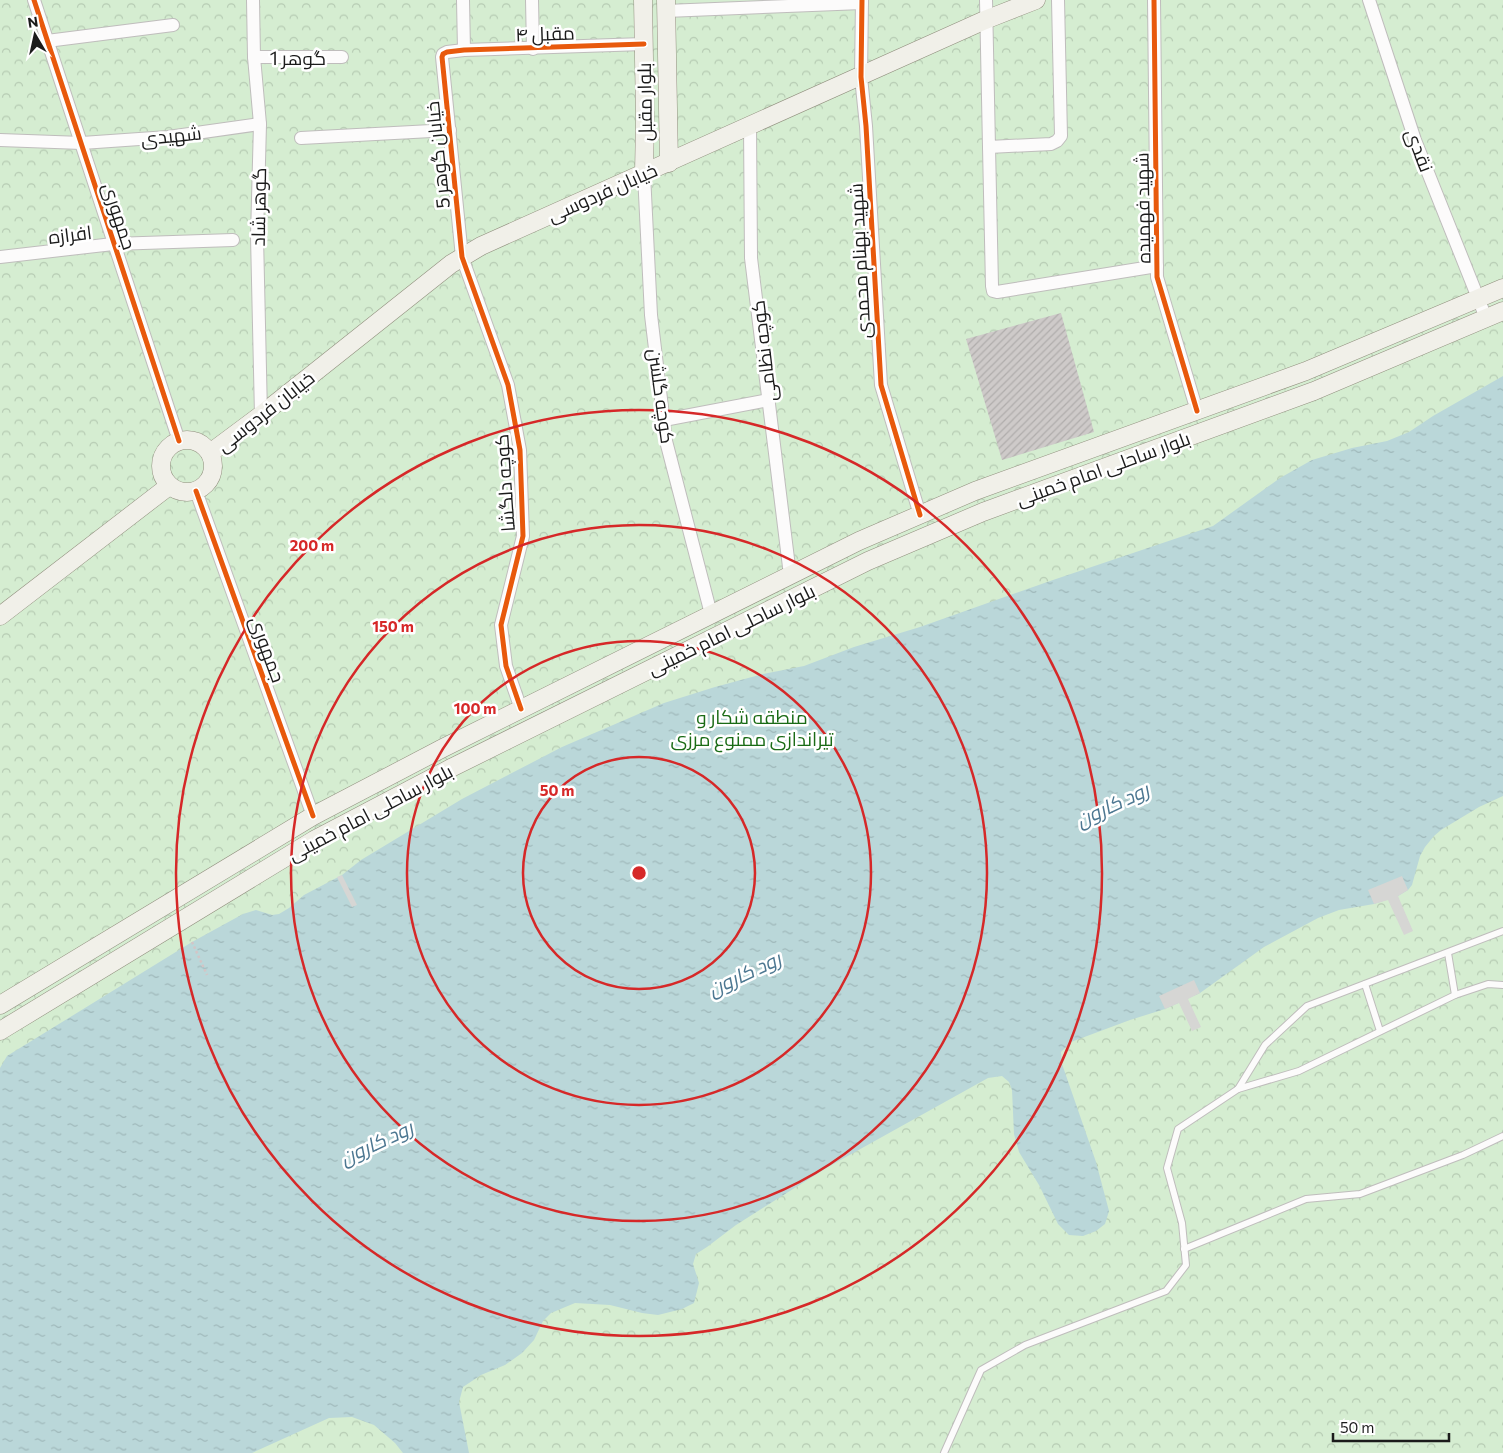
<svg xmlns="http://www.w3.org/2000/svg" width="1503" height="1453" font-family="Commissioner,Cairo,sans-serif">
<style>
.park{fill:url(#park-crowns)}
.water{fill:url(#water-ripples)}
.pier{fill:#d6d6d4}
.building{fill:url(#building-hatch)}
.lines{fill:none;stroke-linecap:round;stroke-linejoin:round}
.service-casing{stroke:#bfbdbc;stroke-width:8}
.minor-casing{stroke:#bfbdbc;stroke-width:14}
.secondary-casing{stroke:#918f7e;stroke-width:19}
.path{stroke:#d3c5c6;stroke-width:2.5;stroke-dasharray:2.5 2.5;stroke-linecap:butt}
.service{stroke:#fcfbfb;stroke-width:6}
.minor{stroke:#fcfbfb;stroke-width:12}
.secondary{stroke:#f1f0e9;stroke-width:18}
.cycleway-casing{stroke:#fff;stroke-width:8}
.cycleway{stroke:#e8590c;stroke-width:5}
.ring{fill:none;stroke:#d62828;stroke-width:2.5}
.labels{text-anchor:middle;dominant-baseline:central;stroke-width:5;stroke-linejoin:round;paint-order:stroke}
.street-label{font-size:19px;fill:#1b1b1b;stroke:#fff}
.park-label{font-size:19px;fill:#1a6b16;stroke:#fff}
.water-label{font-size:20px;font-style:italic;fill:#4c7791;stroke:#fff}
.centre{fill:#d62828;stroke:#fff;stroke-width:2.5}
.ring-label{font-size:15px;text-anchor:middle;font-weight:bold;fill:#d62828;stroke:#fff;stroke-width:5;stroke-linejoin:round;paint-order:stroke}
</style>
<defs>
<pattern id="park-crowns" width="20" height="18" patternUnits="userSpaceOnUse" patternTransform="scale(1.25)"><rect width="20" height="18" fill="#d5edd1"/><path d="M2 6a3 3 0 1 1 6 0M12 15a3 3 0 1 1 6 0" fill="none" stroke="#b6cbb3"/></pattern>
<pattern id="water-ripples" width="26" height="14" patternUnits="userSpaceOnUse" patternTransform="scale(1.25)"><rect width="26" height="14" fill="#bad7d9"/><path d="M2 4q2-2 4 0t4 0M15 11q2-2 4 0t4 0" fill="none" stroke="#9fb8ba"/></pattern>
<pattern id="building-hatch" width="6" height="6" patternUnits="userSpaceOnUse" patternTransform="scale(1.25)"><rect width="6" height="6" fill="#cecac9"/><path d="M-1 1l2-2M0 6l6-6M5 7l2-2" fill="none" stroke="#b0adac"/></pattern>
</defs>
<rect width="100%" height="100%" fill="#e9e6e3"/>
<!-- park -->
<rect class="park" x="0" y="0" width="1503" height="1453"/>
<!-- water -->
<polygon class="water" points="1503,376 1503,796 1479,807 1441,830 1434,836 1425,847 1420,856 1412,885 1408,890 1398,896 1374,904 1339,910 1318,918 1264,947 1200,993 1165,1009 1130,1020 1071,1042 1061,1052 1062,1064 1096,1162 1109,1211 1105,1224 1096,1231 1083,1236 1069,1235 1058,1224 1039,1185 1019,1152 1014,1134 1012,1090 1009,1082 1002,1076 988,1078 828,1167 736,1225 707,1247 696,1254 693,1264 699,1283 694,1303 682,1309 658,1315 642,1313 610,1305 575,1303 551,1313 543,1321 534,1340 522,1353 505,1365 481,1375 463,1387 459,1402 469,1453 403,1453 395,1443 374,1425 352,1417 329,1418 252,1453 0,1453 0,1068 7,1056 192,942 243,914 256,910 272,915 279,914 289,908 304,895 342,875 361,860 462,799 562,747 664,703 715,687 763,674 804,666 854,647 920,627 1053,580 1213,526 1280,478 1312,460 1352,448 1387,441 1409,432 1433,416"/>
<!-- pier -->
<g class="pier">
<polygon points="342,875 357,905 352,907 337,877"/>
<polygon points="1402,876 1408,890 1398,896 1413,931 1404,935 1388,900 1374,904 1368,890"/>
<polygon points="1194,980 1200,993 1188,999 1201,1027 1192,1031 1179,1003 1165,1009 1159,996"/>
</g>
<!-- building -->
<polygon class="building" points="1061,313 1094,432 1002,460 966,339"/>
<g class="lines">
<!-- service casing -->
<g class="service-casing">
<g id="service">
<polyline points="1365,984 1380,1031"/>
<polyline points="1455,995 1488,984 1503,985"/>
<polyline points="1238,1089 1299,1071 1455,995 1448,953"/>
<polyline points="1184,1249 1306,1199 1360,1194 1463,1155 1503,1136"/>
<polyline points="944,1453 981,1370 1025,1345 1166,1291 1186,1265 1182,1223 1167,1168 1178,1129 1238,1089 1265,1045 1307,1006 1503,931"/>
</g>
</g>
<!-- minor casing -->
<g class="minor-casing">
<g id="minor">
<polyline points="34,0 179,441"/>
<polyline points="253,0 254,57 260,124 257,236 261,415"/>
<polyline points="463,0 464,50"/>
<polyline points="532,0 533,49"/>
<polyline points="862,0 861,77 866,126 881,385 920,515"/>
<polyline points="986,0 989,147 1051,144 1057,141 1061,136 1058,0"/>
<polyline points="1154,0 1157,277 1197,411"/>
<polyline points="1369,0 1415,140 1486,318"/>
<polyline points="666,11 862,3"/>
<polyline points="47,41 173,25"/>
<polyline points="254,57 342,57"/>
<polyline points="750,126 751,258 790,575"/>
<polyline points="301,138 450,130"/>
<polyline points="0,140 82,143 168,137 260,124"/>
<polyline points="989,147 992,286 993,291 997,292 1157,266"/>
<polyline points="644,174 651,315 666,441 711,614"/>
<polyline points="0,257 113,244 233,240"/>
<polyline points="664,420 769,400"/>
<polyline points="196,491 313,816"/>
<polyline points="521,709 506,666 501,625 523,536 520,450 508,385 462,257 442,57 443,54 447,52 464,50 644,44"/>
</g>
</g>
<!-- secondary casing -->
<g class="secondary-casing">
<g id="secondary">
<polyline points="643,0 645,118 644,174"/>
<polyline points="666,0 669,163"/>
<circle cx="187" cy="466" r="26"/>
<polyline points="210,453 261,415 451,264 481,246 985,20 1036,0"/>
<polyline points="0,616 169,486"/>
<polyline points="0,1005 313,816 443,748 859,541 975,491 1306,371 1503,288"/>
<polyline points="0,1031 314,840 453,767 868,561 983,512 1314,391 1503,311"/>
</g>
</g>
<!-- path -->
<polyline class="path" points="192,942 207,975"/>
<!-- service -->
<use href="#service" class="service"/>
<!-- minor -->
<use href="#minor" class="minor"/>
<!-- secondary -->
<use href="#secondary" class="secondary"/>
<!-- cycleway casing -->
<g class="cycleway-casing">
<g id="cycleway">
<polyline points="34,0 179,441"/>
<polyline points="862,0 861,77 866,126 881,385 920,515"/>
<polyline points="1154,0 1157,277 1197,411"/>
<polyline points="196,491 313,816"/>
<polyline points="521,709 506,666 501,625 523,536 520,450 508,385 462,257 442,57 443,54 447,52 464,50 644,44"/>
</g>
</g>
<!-- cycleway -->
<use href="#cycleway" class="cycleway"/>
</g>
<!-- distance rings -->
<g class="ring">
<circle cx="639" cy="873" r="116"/>
<circle cx="639" cy="873" r="232"/>
<circle cx="639" cy="873" r="348"/>
<circle cx="639" cy="873" r="463"/>
</g>
<g class="labels">
<!-- street labels -->
<g class="street-label">
<text transform="translate(545 33) rotate(-2)">مقبل ۴</text>
<text x="298" y="57">گوهر 1</text>
<text transform="translate(644 102) rotate(-91)">بلوار مقبل</text>
<text transform="translate(171 135) rotate(-6)">شهیدی</text>
<text transform="translate(1420 150) rotate(69)">نقدی</text>
<text transform="translate(437 155) rotate(-96)">خیابان گوهر 5</text>
<text transform="translate(602 192) rotate(-24)">خیابان فردوسی</text>
<text transform="translate(258 207) rotate(-89)">گوهر شاد</text>
<text transform="translate(1142 208) rotate(-91)">شهید فهمیده</text>
<text transform="translate(120 216) rotate(72)">جمهوری</text>
<text transform="translate(70 234) rotate(-7)">افرازه</text>
<text transform="translate(859 261) rotate(-93)">شهید بهنام محمدی</text>
<text transform="translate(763 351) rotate(-97)">کوچه نظامی</text>
<text transform="translate(662 396) rotate(82)">کوچه گلشن</text>
<text transform="translate(265 411) rotate(-38)">خیابان فردوسی</text>
<text transform="translate(1103 468) rotate(-20)">بلوار ساحلی امام خمینی</text>
<text transform="translate(504 483) rotate(-94)">کوچه دلگشا</text>
<text transform="translate(731 629) rotate(-26)">بلوار ساحلی امام خمینی</text>
<text transform="translate(268 649) rotate(70)">جمهوری</text>
<text transform="translate(370 812) rotate(-28)">بلوار ساحلی امام خمینی</text>
</g>
<!-- park labels -->
<g class="park-label">
<text x="752" y="716">منطقه شکار و<tspan x="752" dy="22">تیراندازی ممنوع مرزی</tspan></text>
</g>
<!-- water labels -->
<g class="water-label">
<text transform="translate(1112 804) rotate(-25)">رود کارون</text>
<text transform="translate(744 973) rotate(-25)">رود کارون</text>
<text transform="translate(376 1142) rotate(-25)">رود کارون</text>
</g>
</g>
<circle cx="639" cy="873" r="8" class="centre"/>
<g class="ring-label">
<text x="312" y="551">200 m</text>
<text x="393" y="632">150 m</text>
<text x="475" y="714">100 m</text>
<text x="557" y="796">50 m</text>
</g>
<!-- north arrow -->
<g transform="translate(35 35) rotate(351)" stroke="#ffffff" stroke-width="4" paint-order="stroke">
<path d="M0-4L9 19L0 12L-9 19Z" fill="#1b1b1b"/>
<text y="-8" font-size="14" font-weight="bold" text-anchor="middle" fill="#1b1b1b">N</text>
</g>
<!-- scale -->
<path d="M1333 1433v8h116v-8" fill="none" stroke="#1b1b1b" stroke-width="2.5"/>
<text x="1340" y="1433" font-size="15" fill="#1b1b1b" stroke="#ffffff" stroke-width="4" paint-order="stroke">50 m</text>
</svg>
